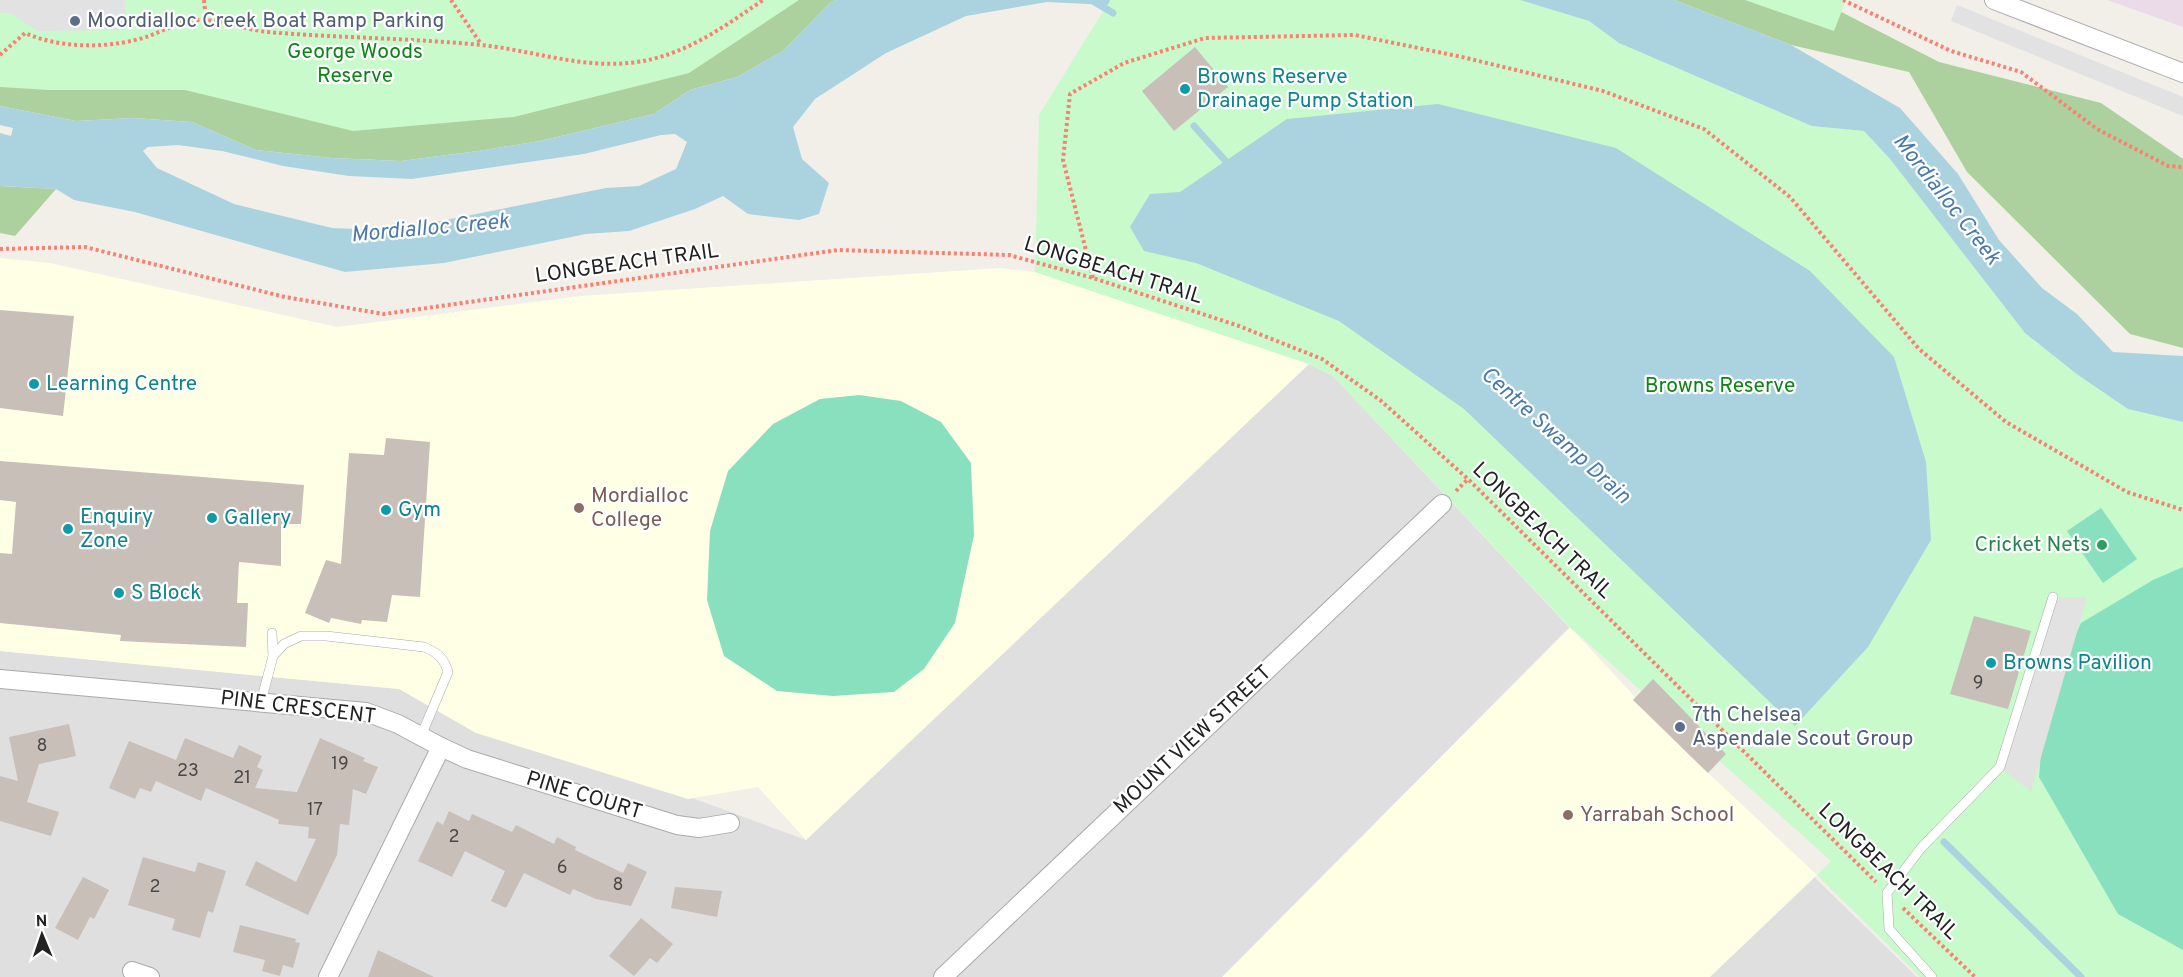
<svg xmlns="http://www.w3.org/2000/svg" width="2183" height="977" font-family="Overpass,sans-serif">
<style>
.residential{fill:#e0dfdf}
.industrial{fill:#ebdbe8}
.education{fill:#ffffe5}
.forest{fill:#add19e}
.park{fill:#c8facc}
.pitch{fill:#88e0be}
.parking{fill:#e2e2e2}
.water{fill:#aad3df;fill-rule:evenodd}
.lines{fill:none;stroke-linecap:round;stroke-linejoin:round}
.stream{stroke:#aad3df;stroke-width:7}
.building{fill:#c7bfb8}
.service-casing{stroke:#a9a9a9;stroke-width:10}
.minor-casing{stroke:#a9a9a9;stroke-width:20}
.path{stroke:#fa8072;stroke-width:4;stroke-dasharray:3 3;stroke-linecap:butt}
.service{stroke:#fff;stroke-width:9}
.minor{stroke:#fff;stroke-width:18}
.service-dot{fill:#5c6f8a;stroke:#fff;stroke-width:2}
.culture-dot{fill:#0f9aa8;stroke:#fff;stroke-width:2}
.education-dot{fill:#8d6e63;stroke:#fff;stroke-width:2}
.leisure-dot{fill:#2e9e5b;stroke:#fff;stroke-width:2}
.labels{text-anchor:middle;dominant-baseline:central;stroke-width:4.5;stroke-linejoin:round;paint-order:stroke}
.number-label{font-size:18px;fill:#4b4948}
.service-label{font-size:21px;fill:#4e5e75;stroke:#fff;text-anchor:start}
.park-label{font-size:21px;fill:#0c8416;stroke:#fff}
.culture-label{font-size:21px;fill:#0d838f;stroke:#fff;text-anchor:start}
.street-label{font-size:21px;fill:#222;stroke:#fff}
.education-label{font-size:21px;fill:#785e54;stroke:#fff;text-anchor:start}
.leisure-label{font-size:21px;fill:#27864d;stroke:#fff;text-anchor:end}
.water-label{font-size:22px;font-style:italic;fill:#4a7aab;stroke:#fff}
</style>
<rect width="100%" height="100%" fill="#f2efe9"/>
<!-- residential -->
<polygon class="residential" points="1309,364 1333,376 1689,755 1917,977 0,977 0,651 399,689 806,840"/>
<!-- industrial -->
<polygon class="industrial" points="2107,0 2183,0 2183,27"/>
<!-- education -->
<g class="education">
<polygon points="0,258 50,263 337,327 581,296 1001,268 1035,272 1309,364 806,840 758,787 688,799 476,733 399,689 0,651"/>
<polygon points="1570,627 1689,755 1817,875 1710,977 1222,977"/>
</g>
<!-- forest -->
<g class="forest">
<polygon points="787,0 836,0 830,3 783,51 737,77 690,90 654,114 540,141 478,151 401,161 332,158 256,150 192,122 133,118 76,121 0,106 0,72"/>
<polygon points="1674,0 1818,0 1939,62 2101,103 2183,159 2183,348 2130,334 1967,172 1909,72 1791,45"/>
<polygon points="0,186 56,189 15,236 0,233"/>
</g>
<!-- park -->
<g class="park">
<polygon points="0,0 799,0 689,73 514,117 353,131 185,90 49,90 0,87"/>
<polygon points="1110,0 1520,0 1589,21 1619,43 1812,126 1864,131 1890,159 2025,333 2078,375 2128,409 2183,422 2183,977 1920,977 1817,875 1831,861 1570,627 1333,376 1309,364 1035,272 1039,115"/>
<polygon points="1745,0 1846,0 1834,31"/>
</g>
<!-- pitch -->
<g class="pitch">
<polygon points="859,395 901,401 941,422 971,463 974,535 955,623 924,669 894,692 833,696 777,691 724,656 707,600 710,531 728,471 773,424 820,399"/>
<polygon points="2101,508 2137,559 2103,583 2067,531"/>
<polygon points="2183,567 2183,950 2118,914 2039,777 2045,702 2081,623 2153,580"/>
</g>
<!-- parking -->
<g class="parking">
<polygon points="0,0 125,0 126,30 38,31 10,13 0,13"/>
<polygon points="1957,5 2183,97 2183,116 1951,21"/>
<polygon points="2053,597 2087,597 2031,792 2000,767"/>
</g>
<!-- water -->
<g class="water">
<path d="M 836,0 L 1110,0 L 1108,5 L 1047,2 L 966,16 L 886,53 L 815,99 L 793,127 L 802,159 L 829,183 L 819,214 L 799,220 L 748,214 L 723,196 L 695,209 L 629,231 L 586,234 L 444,263 L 345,272 L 135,212 L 74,200 L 56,189 L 0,186 L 0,133 L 11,136 L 13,128 L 0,125 L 0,106 L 76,121 L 133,118 L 192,122 L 256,150 L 332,158 L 401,161 L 478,151 L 540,141 L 654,114 L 690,90 L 737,77 L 783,51 L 830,3 ZM 675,134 L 687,142 L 676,169 L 639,186 L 606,188 L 446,220 L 382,230 L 332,228 L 234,204 L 157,168 L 143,151 L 148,147 L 178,145 L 222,151 L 283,166 L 349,176 L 412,179 L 584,154 L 661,135 Z"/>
<polygon points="1520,0 1674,0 1791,45 1900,108 1958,174 1999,240 2042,288 2077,314 2113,352 2183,356 2183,422 2128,409 2078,375 2025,333 1890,159 1864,131 1812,126 1619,43 1589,21"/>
<polygon points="1438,104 1616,148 1810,271 1894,357 1926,462 1931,540 1868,647 1795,726 1464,409 1339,321 1196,263 1144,251 1130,227 1150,194 1180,192 1287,119"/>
</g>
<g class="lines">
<!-- stream -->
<g class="stream">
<polyline points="1091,0 1113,13"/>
<polyline points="1194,126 1232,168"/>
<polyline points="1944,842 2081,977"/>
</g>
</g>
<!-- building -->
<g class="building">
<polygon points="1195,47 1228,87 1174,131 1142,91"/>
<polygon points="0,310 74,316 63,416 0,408"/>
<polygon points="386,438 430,442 420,597 392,595 387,622 362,620 361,624 331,618 329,623 305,613 326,560 341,564 349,453 384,455"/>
<polygon points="0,461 304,485 301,524 281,524 281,566 239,562 237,603 248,603 246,647 120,641 121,635 0,623 0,553 12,554 16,502 0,500"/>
<polygon points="1974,616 2031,631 2008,709 1950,694"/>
<polygon points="1653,679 1726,754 1708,773 1633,700"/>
<polygon points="69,724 76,756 39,764 27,802 59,812 51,836 0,821 0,776 18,781 9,737"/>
<polygon points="185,738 233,758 239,745 262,756 257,767 263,770 255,788 297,792 320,738 365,758 363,761 378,767 366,794 353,789 349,825 340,824 337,855 308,915 245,885 256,861 296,882 316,839 308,838 309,827 278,824 279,820 206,788 201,801 156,781 151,792 140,788 135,799 109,788 129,741 176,760"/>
<polygon points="449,811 469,821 472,814 512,832 516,825 554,844 557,837 576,847 575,850 623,873 628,863 647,872 631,906 596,899 573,889 570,895 524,873 506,908 491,901 505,871 465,851 452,877 418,861 437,821 443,825"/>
<polygon points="143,857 195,872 198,862 226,871 213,913 208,911 200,938 172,930 175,919 128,905"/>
<polygon points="83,877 109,890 94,919 90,917 78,940 55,928"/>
<polygon points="675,887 722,891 717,917 671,908"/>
<polygon points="641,918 673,944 657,963 650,958 634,976 609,956"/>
<polygon points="240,925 296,939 295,942 300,943 293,968 283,965 280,976 262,971 265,960 233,952"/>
<polygon points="378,950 434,977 368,977"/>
</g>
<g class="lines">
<!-- service casing -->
<g class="service-casing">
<g id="service">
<polyline points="272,633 273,656"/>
<path d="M 261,702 L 273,656 L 284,644 L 301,636 L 326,636 L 424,647 C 438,653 444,658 448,672 L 421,736"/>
<polyline points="1932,977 1889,929 1887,893 1921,848 2000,767 2053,597"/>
</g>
</g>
<!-- minor casing -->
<g class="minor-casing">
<g id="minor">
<polyline points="1994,0 2183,73"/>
<polyline points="0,679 366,712 398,724 441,747 328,977"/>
<polyline points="441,747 467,759 677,825 699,828 730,823"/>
<polyline points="132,971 150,977"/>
<polyline points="943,977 1442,504"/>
</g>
</g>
<!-- path -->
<g class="path">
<polyline points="204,0 206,20"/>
<polyline points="451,0 481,44"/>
<polyline points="1843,0 1951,51 2021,72 2097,129 2168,166 2183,167"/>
<path d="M 0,55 L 25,33 C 61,49 111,49 149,36 C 167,29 185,19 205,20 C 226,21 247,30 268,32 C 338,38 410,38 481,45 C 530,50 579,68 629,63 C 681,58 721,29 763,0"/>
<polyline points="0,249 85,247 285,297 384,314 838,250 1009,255 1093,278 1239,326 1322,359 1380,400 1468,479 1876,882"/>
<polyline points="1093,278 1063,160 1070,94 1124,63 1205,38 1355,35 1462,57 1603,91 1704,129 1790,197 1919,349 2006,422 2127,492 2183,510"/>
<polyline points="1456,491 1468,479"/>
<polyline points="1903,908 1975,977"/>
</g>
<!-- service -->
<use href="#service" class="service"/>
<!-- minor -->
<use href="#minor" class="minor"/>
</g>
<!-- markers -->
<g class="service-dot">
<circle cx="75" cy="21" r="6"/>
<circle cx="1680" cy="727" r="6"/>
</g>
<g class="culture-dot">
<circle cx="1185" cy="89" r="6"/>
<circle cx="34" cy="384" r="6"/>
<circle cx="386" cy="510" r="6"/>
<circle cx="212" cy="518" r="6"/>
<circle cx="68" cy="529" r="6"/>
<circle cx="119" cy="593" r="6"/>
<circle cx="1991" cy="663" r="6"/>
</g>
<g class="education-dot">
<circle cx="579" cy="508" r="6"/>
<circle cx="1568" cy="815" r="6"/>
</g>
<circle class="leisure-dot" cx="2102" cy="545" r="6"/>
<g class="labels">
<!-- number labels -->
<g class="number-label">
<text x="1978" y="683">9</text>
<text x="42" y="746">8</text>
<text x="340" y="764">19</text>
<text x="188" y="771">23</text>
<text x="242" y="778">21</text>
<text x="315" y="810">17</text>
<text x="454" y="837">2</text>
<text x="562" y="868">6</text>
<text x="618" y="885">8</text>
<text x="155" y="887">2</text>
</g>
<!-- service labels -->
<g class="service-label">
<text x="87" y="21">Moordialloc Creek Boat Ramp Parking</text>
<text x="1692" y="715">7th Chelsea<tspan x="1692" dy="24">Aspendale Scout Group</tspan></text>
</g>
<!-- park labels -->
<g class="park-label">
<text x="355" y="52">George Woods<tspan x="355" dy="24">Reserve</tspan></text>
<text x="1720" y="386">Browns Reserve</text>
</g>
<!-- culture labels -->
<g class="culture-label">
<text x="1197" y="77">Browns Reserve<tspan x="1197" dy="24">Drainage Pump Station</tspan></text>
<text x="46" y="384">Learning Centre</text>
<text x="398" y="510">Gym</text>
<text x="80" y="517">Enquiry<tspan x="80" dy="24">Zone</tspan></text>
<text x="224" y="518">Gallery</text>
<text x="131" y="593">S Block</text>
<text x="2003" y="663">Browns Pavilion</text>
</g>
<!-- street labels -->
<g class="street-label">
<text transform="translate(627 264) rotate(-8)">LONGBEACH TRAIL</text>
<text transform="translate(1113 271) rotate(17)">LONGBEACH TRAIL</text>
<text transform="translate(1542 531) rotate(44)">LONGBEACH TRAIL</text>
<text transform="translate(298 708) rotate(7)">PINE CRESCENT</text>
<text transform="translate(1193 740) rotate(-43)">MOUNT VIEW STREET</text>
<text transform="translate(584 796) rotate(17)">PINE COURT</text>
<text transform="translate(1888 872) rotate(44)">LONGBEACH TRAIL</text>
</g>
<!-- education labels -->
<g class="education-label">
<text x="591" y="496">Mordialloc<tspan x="591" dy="24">College</tspan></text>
<text x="1580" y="815">Yarrabah School</text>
</g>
<!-- leisure labels -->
<g class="leisure-label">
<text x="2090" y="545">Cricket Nets</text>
</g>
<!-- water labels -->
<g class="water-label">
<text transform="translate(1946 200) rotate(52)">Mordialloc Creek</text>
<text transform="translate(430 229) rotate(-5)">Mordialloc Creek</text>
<text transform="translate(1555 436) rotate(42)">Centre Swamp Drain</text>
</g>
</g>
<!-- north arrow -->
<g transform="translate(42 935) rotate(358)" stroke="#ffffff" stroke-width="4.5" paint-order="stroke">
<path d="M0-4.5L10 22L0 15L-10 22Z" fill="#222222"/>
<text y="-9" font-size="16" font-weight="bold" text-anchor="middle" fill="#222222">N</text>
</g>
</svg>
